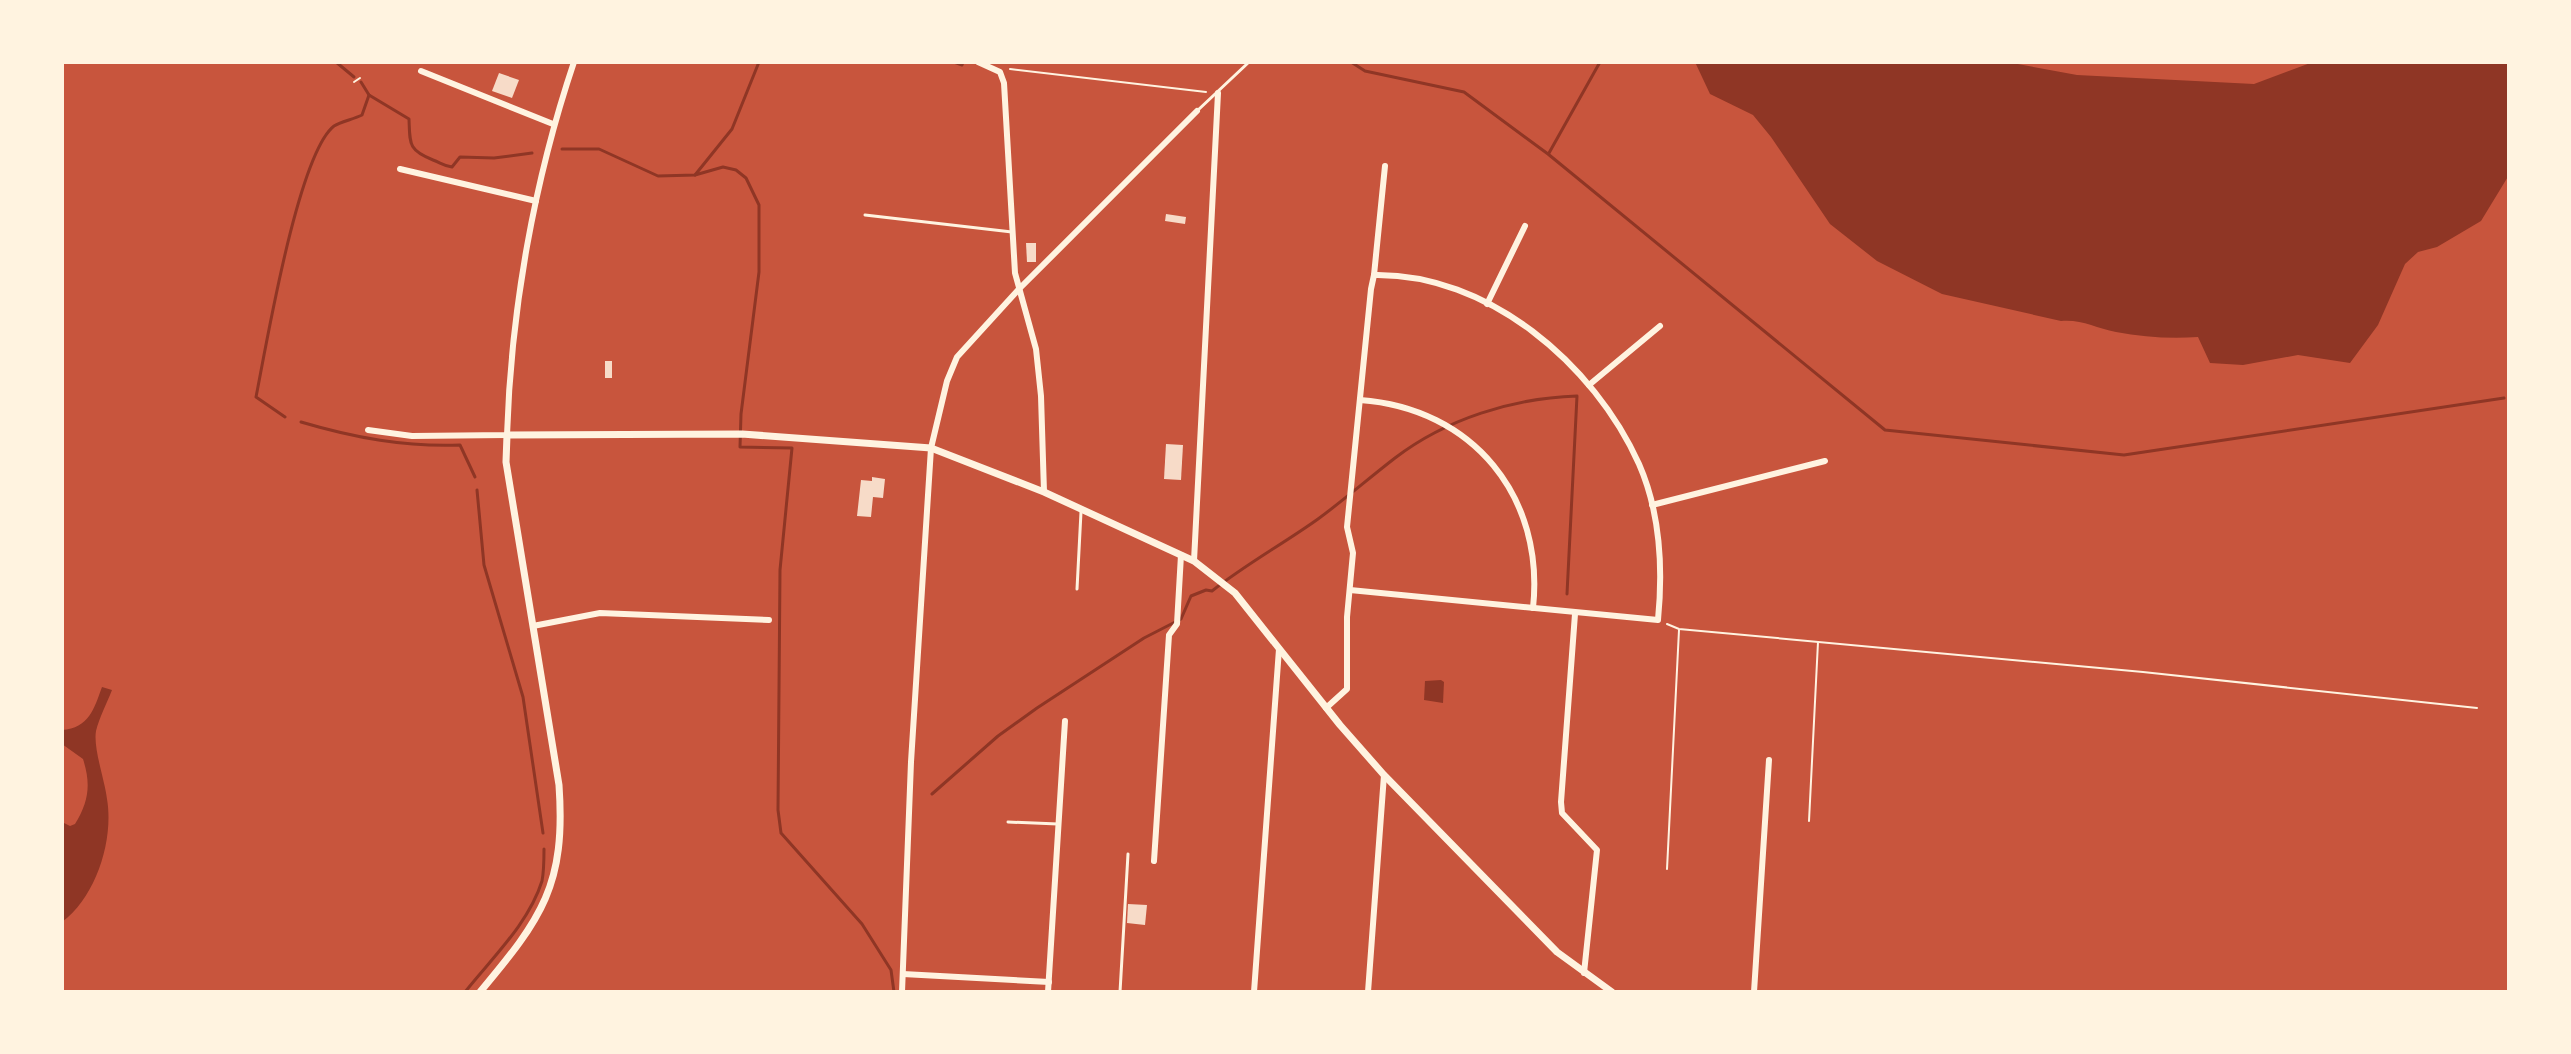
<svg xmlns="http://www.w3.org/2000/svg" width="2571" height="1054" font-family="'Titillium Web',sans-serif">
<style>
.water{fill:#8f3625}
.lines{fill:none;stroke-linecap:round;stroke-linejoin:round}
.stream{stroke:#8f3625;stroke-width:3}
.building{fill:#f7dbc8}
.path{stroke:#fff3e0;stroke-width:2}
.service{stroke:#fff3e0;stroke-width:3}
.minor{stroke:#fff3e0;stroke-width:6}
.tertiary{stroke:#fff3e0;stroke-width:7}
</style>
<rect width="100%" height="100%" fill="#c8553d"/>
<!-- water -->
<g class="water">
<path d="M 1695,62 L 2007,62 L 2077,75 L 2254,84 L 2313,62 L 2509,62 L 2509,175 L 2481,221 L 2437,247 L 2418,252 L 2405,264 L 2378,325 L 2350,363 L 2298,355 L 2243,365 L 2210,363 L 2198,337 C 2170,339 2143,337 2116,332 C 2096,328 2081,319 2061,321 L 1942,294 L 1877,261 L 1830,224 L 1771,137 L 1753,115 L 1710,94 Z"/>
<polygon points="1441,680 1444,682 1443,703 1424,700 1425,681"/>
<path d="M 102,687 L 112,690 C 107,703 99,718 96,731 C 93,748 105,781 107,799 C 114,840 96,897 62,922 L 62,822 L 70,826 L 75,824 C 89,801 91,784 83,759 L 62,744 L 62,730 C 89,728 94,709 102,687 Z"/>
</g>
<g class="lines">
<!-- stream -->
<g class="stream">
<polyline points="336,62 354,77"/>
<polyline points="954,62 962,65 963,62 962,65"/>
<polyline points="1351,62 1365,71 1464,92 1548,154 1885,430 2124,455 2504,398"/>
<path d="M 361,82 L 369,95 L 409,119 C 410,144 408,150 433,160 C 441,163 444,166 452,167 L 460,157 L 494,158 L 532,153"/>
<polyline points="562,149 599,149 658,176 695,175 732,129 759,62"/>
<polyline points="1549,153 1600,62"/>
<polyline points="695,175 723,167 736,170 746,178 759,205 759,272 741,414 740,447 792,448 780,570 778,810 781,833 862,924 891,970 894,992"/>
<path d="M 285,417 L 256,397 C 266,347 298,154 334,126 C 340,122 354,119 362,115 L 369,95"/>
<path d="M 301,422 C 355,438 405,447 460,445 L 475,477"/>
<polyline points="477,490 484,565 523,697 543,833"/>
<path d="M 932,794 L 998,736 L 1037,708 L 1144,638 L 1181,619 L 1191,596 L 1206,590 L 1212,591 C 1246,564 1283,544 1318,519 C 1344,500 1369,478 1395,458 C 1446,419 1513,398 1577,396 L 1567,594"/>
<path d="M 465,992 C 492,958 529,923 542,881 C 544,871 544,859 544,849"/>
</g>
</g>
<!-- building -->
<g class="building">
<polygon points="499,73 519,80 512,98 492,91"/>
<polygon points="1166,214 1186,217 1185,224 1165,221"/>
<polygon points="1026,243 1036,243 1036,262 1027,262"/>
<rect x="605" y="361" width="7" height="17"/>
<polygon points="1166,444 1183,445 1181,480 1164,479"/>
<polygon points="872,477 885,479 883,498 873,497 871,517 857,516 861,480 872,481"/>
<polygon points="1128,904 1147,905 1145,925 1127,923"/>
</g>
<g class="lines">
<!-- path -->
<g class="path">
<polyline points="1010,69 1206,92"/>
<polyline points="354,82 360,78"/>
<polyline points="1667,624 1679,629 2143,672 2477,708"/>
<polyline points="1809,821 1818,642"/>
<polyline points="1667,869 1679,630"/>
</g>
<!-- service -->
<g class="service">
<polyline points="1197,111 1249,62"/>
<polyline points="865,215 1012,232"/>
<polyline points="1077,589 1081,512"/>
<polyline points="1008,822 1058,824"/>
<polyline points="1120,992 1128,854"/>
</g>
<!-- minor -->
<g class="minor">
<polyline points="978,62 1000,72 1004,83 1015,273 1036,349 1041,396 1044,492"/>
<polyline points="421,71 553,124"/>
<polyline points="400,169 536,201"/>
<polyline points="1374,275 1385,166"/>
<polyline points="1487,304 1525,226"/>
<polyline points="1589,385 1660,326"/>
<path d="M 1360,400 C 1473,408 1545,497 1533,608"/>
<path d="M 368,430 L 412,436 L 507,435 C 511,310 534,181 574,62"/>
<polyline points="1652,505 1825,461"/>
<polyline points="1194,561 1218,93"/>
<polyline points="1575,614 1561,802 1562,813 1597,850 1584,973"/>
<polyline points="533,626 600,613 769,620"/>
<path d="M 1326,708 L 1347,689 L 1347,617 L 1353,553 L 1347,527 L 1371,289 L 1374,275 C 1488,273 1594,364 1639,464 C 1660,512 1663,569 1658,620 L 1350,590"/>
<polyline points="1154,861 1169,635 1177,624 1181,555"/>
<polyline points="903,974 1049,982"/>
<polyline points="902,992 911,762 931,448 947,381 957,357 1019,289 1197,111"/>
<polyline points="1048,992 1065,721"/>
<polyline points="1254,992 1279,649"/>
<polyline points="1368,992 1384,775"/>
<polyline points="1754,992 1769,760"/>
</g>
<!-- tertiary -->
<path class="tertiary" d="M 480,992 C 542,918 566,885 559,785 L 506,462 L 507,435 L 742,434 L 931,448 L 1044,492 L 1194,561 L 1235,593 L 1340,725 L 1384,775 L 1557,952 L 1612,992"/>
</g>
<!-- border -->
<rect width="2571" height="1054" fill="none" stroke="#fff3e0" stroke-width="128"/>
</svg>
